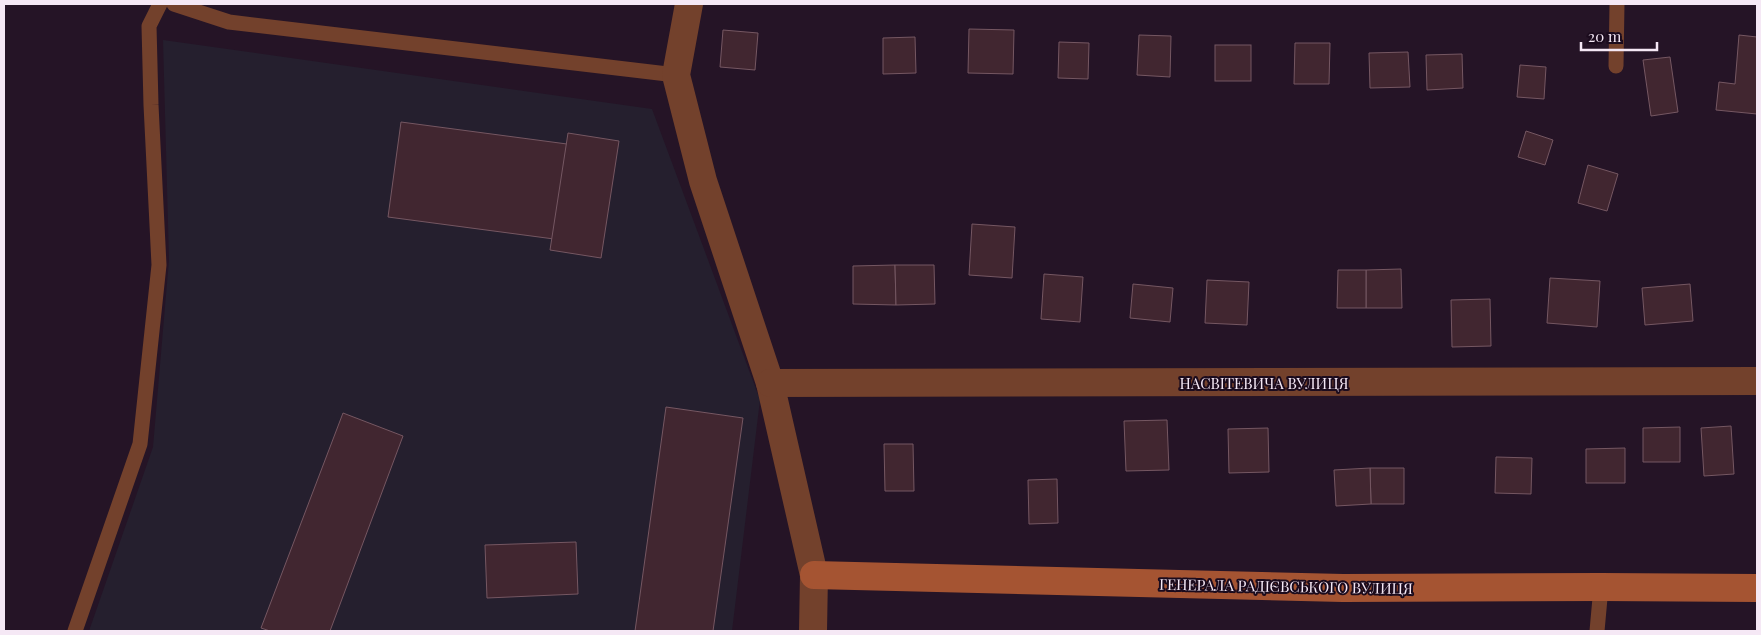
<svg xmlns="http://www.w3.org/2000/svg" width="1761" height="635" font-family="'Playfair Display',serif">
<style>
.industrial{fill:#251f2e}
.building{fill:#412630;stroke:#755762}
.lines{fill:none;stroke-linecap:round;stroke-linejoin:round}
.lane{stroke:#73412c;stroke-width:15}
.street{stroke:#73412c;stroke-width:28}
.secondary{stroke:#a55432;stroke-width:28}
.labels{text-anchor:middle;dominant-baseline:central;stroke-width:4;stroke-linejoin:round;paint-order:stroke}
.street-label{font-size:15px;fill:#f5e8f5;stroke:#1b0b1d}
</style>
<rect width="100%" height="100%" fill="#251426"/>
<!-- industrial -->
<polygon class="industrial" points="163,40 652,109 760,400 732,631 89,631 153,447 169,260"/>
<!-- building -->
<g class="building">
<polygon points="969,29 1014,30 1013,74 968,73"/>
<polygon points="723,30 758,33 755,70 720,67"/>
<polygon points="1139,35 1171,36 1170,77 1137,75"/>
<polygon points="1739,35 1757,37 1757,114 1716,110 1719,82 1735,84"/>
<polygon points="915,37 916,73 883,74 883,38"/>
<polygon points="1059,42 1089,43 1088,79 1058,78"/>
<polygon points="1295,43 1330,43 1329,84 1294,84"/>
<rect x="1215" y="45" width="36" height="36"/>
<polygon points="1408,52 1410,87 1370,88 1369,53"/>
<polygon points="1462,54 1463,88 1427,90 1426,55"/>
<polygon points="1670,57 1678,112 1651,116 1643,60"/>
<polygon points="1520,65 1546,67 1544,99 1517,97"/>
<polygon points="401,122 567,144 554,239 388,217"/>
<polygon points="1526,131 1553,140 1545,165 1518,157"/>
<polygon points="568,133 619,141 601,258 550,250"/>
<polygon points="1588,165 1618,174 1607,211 1578,203"/>
<polygon points="972,224 1015,227 1012,278 969,275"/>
<polygon points="895,265 896,305 853,304 853,266"/>
<polygon points="895,265 934,265 935,304 896,305"/>
<polygon points="1401,269 1402,308 1366,308 1366,270"/>
<polygon points="1338,270 1366,270 1366,308 1337,308"/>
<polygon points="1044,274 1083,277 1080,322 1041,319"/>
<polygon points="1550,278 1600,281 1597,327 1547,323"/>
<polygon points="1207,280 1249,282 1247,325 1205,323"/>
<polygon points="1133,284 1173,288 1170,322 1130,318"/>
<polygon points="1690,284 1693,321 1645,325 1642,288"/>
<polygon points="1490,299 1491,346 1452,347 1451,300"/>
<polygon points="666,407 743,418 713,631 635,631"/>
<polygon points="343,413 403,436 330,631 270,631 261,628"/>
<polygon points="1167,420 1169,470 1126,471 1124,421"/>
<polygon points="1731,426 1734,474 1704,476 1701,428"/>
<polygon points="1680,427 1680,462 1643,462 1643,428"/>
<polygon points="1268,428 1269,472 1229,473 1228,429"/>
<polygon points="884,444 913,444 914,491 885,491"/>
<polygon points="1625,448 1625,483 1586,483 1586,449"/>
<polygon points="1496,457 1532,458 1531,494 1495,493"/>
<polygon points="1370,468 1404,468 1404,504 1371,504"/>
<polygon points="1370,468 1371,504 1336,506 1334,470"/>
<polygon points="1057,479 1058,523 1029,524 1028,480"/>
<polygon points="576,542 578,594 487,598 485,545"/>
</g>
<g class="lines">
<!-- lane -->
<g class="lane">
<polyline points="174,4 229,22 676,75"/>
<polyline points="1616,66 1617,4"/>
<polyline points="75,631 140,444 159,265 151,105 149,26 160,4"/>
<polyline points="1597,631 1601,587"/>
</g>
<!-- street -->
<g class="street">
<polyline points="689,4 676,75 703,181 770,383 814,575 813,631"/>
<polyline points="770,383 1757,381"/>
</g>
<!-- secondary -->
<polyline class="secondary" points="814,575 1343,588 1601,587 1757,588"/>
</g>
<g class="labels">
<!-- street labels -->
<g class="street-label">
<text x="1264" y="383">НАСВІТЕВИЧА ВУЛИЦЯ</text>
<text transform="translate(1286 586) rotate(1)">ГЕНЕРАЛА РАДІЄВСЬКОГО ВУЛИЦЯ</text>
</g>
</g>
<!-- border -->
<rect width="1761" height="635" fill="none" stroke="#f5e8f5" stroke-width="10"/>
<!-- scale -->
<path d="M1581 42v8h76v-8" fill="none" stroke="#f5e8f5" stroke-width="2.5"/>
<text x="1588" y="42" font-size="15" fill="#f5e8f5" stroke="#1b0b1d" stroke-width="4" paint-order="stroke">20 m</text>
</svg>
